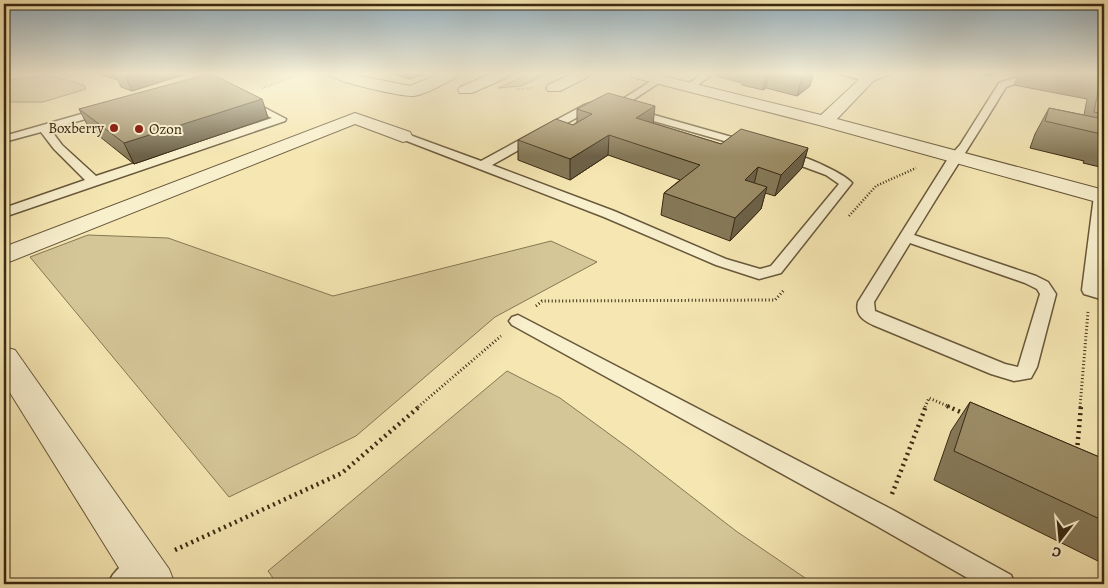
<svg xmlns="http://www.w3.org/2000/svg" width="1108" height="588" font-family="Alegreya,serif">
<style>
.green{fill:#d5c697;stroke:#877854}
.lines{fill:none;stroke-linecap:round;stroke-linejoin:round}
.service-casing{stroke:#68583a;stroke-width:3}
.minor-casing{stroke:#68583a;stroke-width:2}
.path-far3{stroke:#392912;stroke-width:2;stroke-dasharray:0.5 2;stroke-linecap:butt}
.path-far2{stroke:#392912;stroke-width:2.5;stroke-dasharray:1 2;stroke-linecap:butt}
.path-far1{stroke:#392912;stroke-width:3;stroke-dasharray:1 2.5;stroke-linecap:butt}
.path{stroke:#392912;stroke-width:4.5;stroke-dasharray:2 4;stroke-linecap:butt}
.service{fill:#f8efcd;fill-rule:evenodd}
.minor{fill:#f8efcd;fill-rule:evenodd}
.wall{fill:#857857;stroke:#392912}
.shaded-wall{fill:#6c6147;stroke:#392912}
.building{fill:#9b8b65;stroke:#392912}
.poi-dot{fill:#8f2418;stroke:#f8efcd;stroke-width:2}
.labels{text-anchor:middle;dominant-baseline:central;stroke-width:4;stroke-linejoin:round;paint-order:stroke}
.far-poi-label{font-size:15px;fill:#392912;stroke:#f8efcd;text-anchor:end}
</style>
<rect width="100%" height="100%" fill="#f5e6b2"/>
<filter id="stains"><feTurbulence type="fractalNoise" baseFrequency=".004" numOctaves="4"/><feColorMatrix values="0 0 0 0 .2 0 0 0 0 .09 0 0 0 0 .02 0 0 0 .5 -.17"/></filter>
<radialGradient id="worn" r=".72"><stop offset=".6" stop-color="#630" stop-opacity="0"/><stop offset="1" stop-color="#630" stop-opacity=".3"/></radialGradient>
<!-- green -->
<g class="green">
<polygon points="529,74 547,74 521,86 498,88"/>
<polygon points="41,76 59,78 84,85 86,89 43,102 4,102 4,81"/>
<polygon points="88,235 168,238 333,296 551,241 597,262 495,317 356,436 229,497 30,257"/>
<polygon points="507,371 560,398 634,452 736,531 814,584 277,584 268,571"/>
</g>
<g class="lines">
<!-- service casing -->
<g class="service-casing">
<g id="service">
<polygon points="702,74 712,74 694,88 688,88 688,84"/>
<path d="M 841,74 C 850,73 857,75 866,76 C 874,76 882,73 891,74 L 868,82 Z"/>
<path d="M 1025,74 L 1041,75 L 1006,87 C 976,137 944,185 914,235 L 1036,276 L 1048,282 L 1056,294 L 1037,367 L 1031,378 L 1014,381 L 991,374 L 873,325 C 863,320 855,315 858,302 L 949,157 L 960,145 L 999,83 ZM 910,243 L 1025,283 L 1037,289 L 1040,294 L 1018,367 L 1005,364 L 875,311 L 874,302 Z"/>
<polygon points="659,76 664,79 662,81 619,109 611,109 610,107"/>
<polygon points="246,98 286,119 285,121 4,217 4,208 85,180 54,149 41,132 4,142 4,136 99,109 107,109 108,111 107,113 50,129 62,145 96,176 272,118 242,103 241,101"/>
<path d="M 597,101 L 602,104 L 592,109 L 492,165 L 614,211 L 726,259 L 760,269 L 771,266 L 839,184 L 826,175 L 780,158 L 778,155 L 780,152 C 792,149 844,173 852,183 L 781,273 L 759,279 L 716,265 L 604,217 L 399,138 L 397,136 L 399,134 L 407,134 L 481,161 L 584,105 Z"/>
<polygon points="633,109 753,143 755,145 749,148 629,114 628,112"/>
<polygon points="1101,192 1104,193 1104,229 1098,287 1104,289 1104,300 1084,294 1082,290 1094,196"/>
<polygon points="518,315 891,509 1011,575 1015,584 978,584 875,525 512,325 509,321 512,317"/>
<path d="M 142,554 L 151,557 L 154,566 L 151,575 L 140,584 L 108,584 C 113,570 128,559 142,554 Z"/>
</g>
</g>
<!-- minor casing -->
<g class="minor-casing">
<g id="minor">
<path d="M 328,74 L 350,74 L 410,86 L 439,74 L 459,74 L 457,77 C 444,83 428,94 414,96 C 403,97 334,82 328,74 Z"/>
<polygon points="490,74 510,74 508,77 472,93 460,93 458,90 460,87"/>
<polygon points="571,74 590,74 588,77 560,91 548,91 546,88 548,85"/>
<polygon points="630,74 655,74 821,115 865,74 880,74 837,119 1104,190 1104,204 819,125 632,77"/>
<polygon points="355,113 410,132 412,136 410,140 403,142 355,124 4,264 4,247"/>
<polygon points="4,347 15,350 169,569 175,584 129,584 4,383"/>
</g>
</g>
<!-- path-far3 -->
<g class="path-far3">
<polyline points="262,88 301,74"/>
<polyline points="517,89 533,88"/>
</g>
<!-- path-far2 -->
<polyline class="path-far2" points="849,216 876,186 916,168"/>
<!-- path-far1 -->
<g class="path-far1">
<polyline points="536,306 542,301 775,300 784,290"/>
<polyline points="418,407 501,336"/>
<polyline points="925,407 929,398 950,407"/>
<polyline points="1080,407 1088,312"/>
</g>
<!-- path -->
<g class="path">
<polyline points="947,406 965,414"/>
<polyline points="1077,451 1081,406"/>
<polyline points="892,494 926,406"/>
<polyline points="175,550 342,473 420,406"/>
</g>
<!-- service -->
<use href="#service" class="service"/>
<!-- minor -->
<use href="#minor" class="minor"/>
</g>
<!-- wall -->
<g class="wall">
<polygon points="98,74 186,74 132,91 121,87 118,80"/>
<polygon points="393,74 424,74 409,79"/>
<polygon points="716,74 813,74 810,86 797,96 766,88 763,90 742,85 742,83 715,76"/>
<polygon points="982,74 997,74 990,76"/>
<polygon points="1019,74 1104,74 1104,168 1083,163 1084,161 1030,148 1035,134 1049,108 1084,115 1087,99 1014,85"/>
<polygon points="262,99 268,118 134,164 89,128 79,109"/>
<polygon points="577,109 653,123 721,144 808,148 802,168 775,196 765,193 761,209 730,241 661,215 664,193 680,180 608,155 570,180 518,160 518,140 573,125 577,122"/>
<polygon points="970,402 1104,459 1104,564 934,480 951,431"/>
</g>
<!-- shaded-wall -->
<g class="shaded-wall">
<polygon points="124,74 186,74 132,91"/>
<polygon points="408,74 424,74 409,79"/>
<polygon points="766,74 769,74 766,88 763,90"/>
<polygon points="803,74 813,74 810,86 797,96"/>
<polygon points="262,99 268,118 134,164 124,143"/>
<polygon points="655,106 653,125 636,118"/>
<polygon points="609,135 608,155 570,180 570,159"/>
<polygon points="808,148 802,168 775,196 781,175"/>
<polygon points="758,167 753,189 745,180"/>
<polygon points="767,187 761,209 730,241 735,218"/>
<polygon points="4,559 9,571 4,574"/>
</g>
<!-- building -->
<g class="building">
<polygon points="208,74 212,74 262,99 124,143 79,109"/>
<polygon points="1091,74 1104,74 1104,137 1100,136 1101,134 1045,121 1049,108 1103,119 1104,114 1094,112 1101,75"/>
<polygon points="608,93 655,106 636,118 721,144 741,129 808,148 781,175 758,167 745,180 767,187 735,218 664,193 700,165 609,135 570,159 518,140 556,119 573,125 592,114 577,109"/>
<polygon points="970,402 1104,459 1104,521 954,451"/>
</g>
<!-- sky -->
<linearGradient id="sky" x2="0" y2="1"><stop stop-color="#93aebd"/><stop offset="0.47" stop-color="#faf4dc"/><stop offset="1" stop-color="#faf4dc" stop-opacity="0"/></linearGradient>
<rect width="1108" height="156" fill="url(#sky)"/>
<!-- markers -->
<g class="poi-dot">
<circle cx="114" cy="128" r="5"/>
<circle cx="139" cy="129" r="5"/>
</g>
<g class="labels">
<!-- far-poi labels -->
<g class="far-poi-label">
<text x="104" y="128">Boxberry</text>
<text x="149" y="129" text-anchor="start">Ozon</text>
</g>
</g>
<!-- margin -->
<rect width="1108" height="588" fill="none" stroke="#f5e6b2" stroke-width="20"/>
<rect x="5" y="5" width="1098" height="578" fill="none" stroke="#392912" stroke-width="2.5"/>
<rect x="10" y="10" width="1088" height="568" fill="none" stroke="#392912"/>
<!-- north arrow -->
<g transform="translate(1060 540) rotate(196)" stroke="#f8efcd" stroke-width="4" paint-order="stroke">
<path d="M0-4L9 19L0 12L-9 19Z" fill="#392912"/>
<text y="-8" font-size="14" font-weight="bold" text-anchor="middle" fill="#392912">С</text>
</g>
<rect width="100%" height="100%" filter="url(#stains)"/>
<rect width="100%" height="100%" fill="url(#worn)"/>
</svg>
